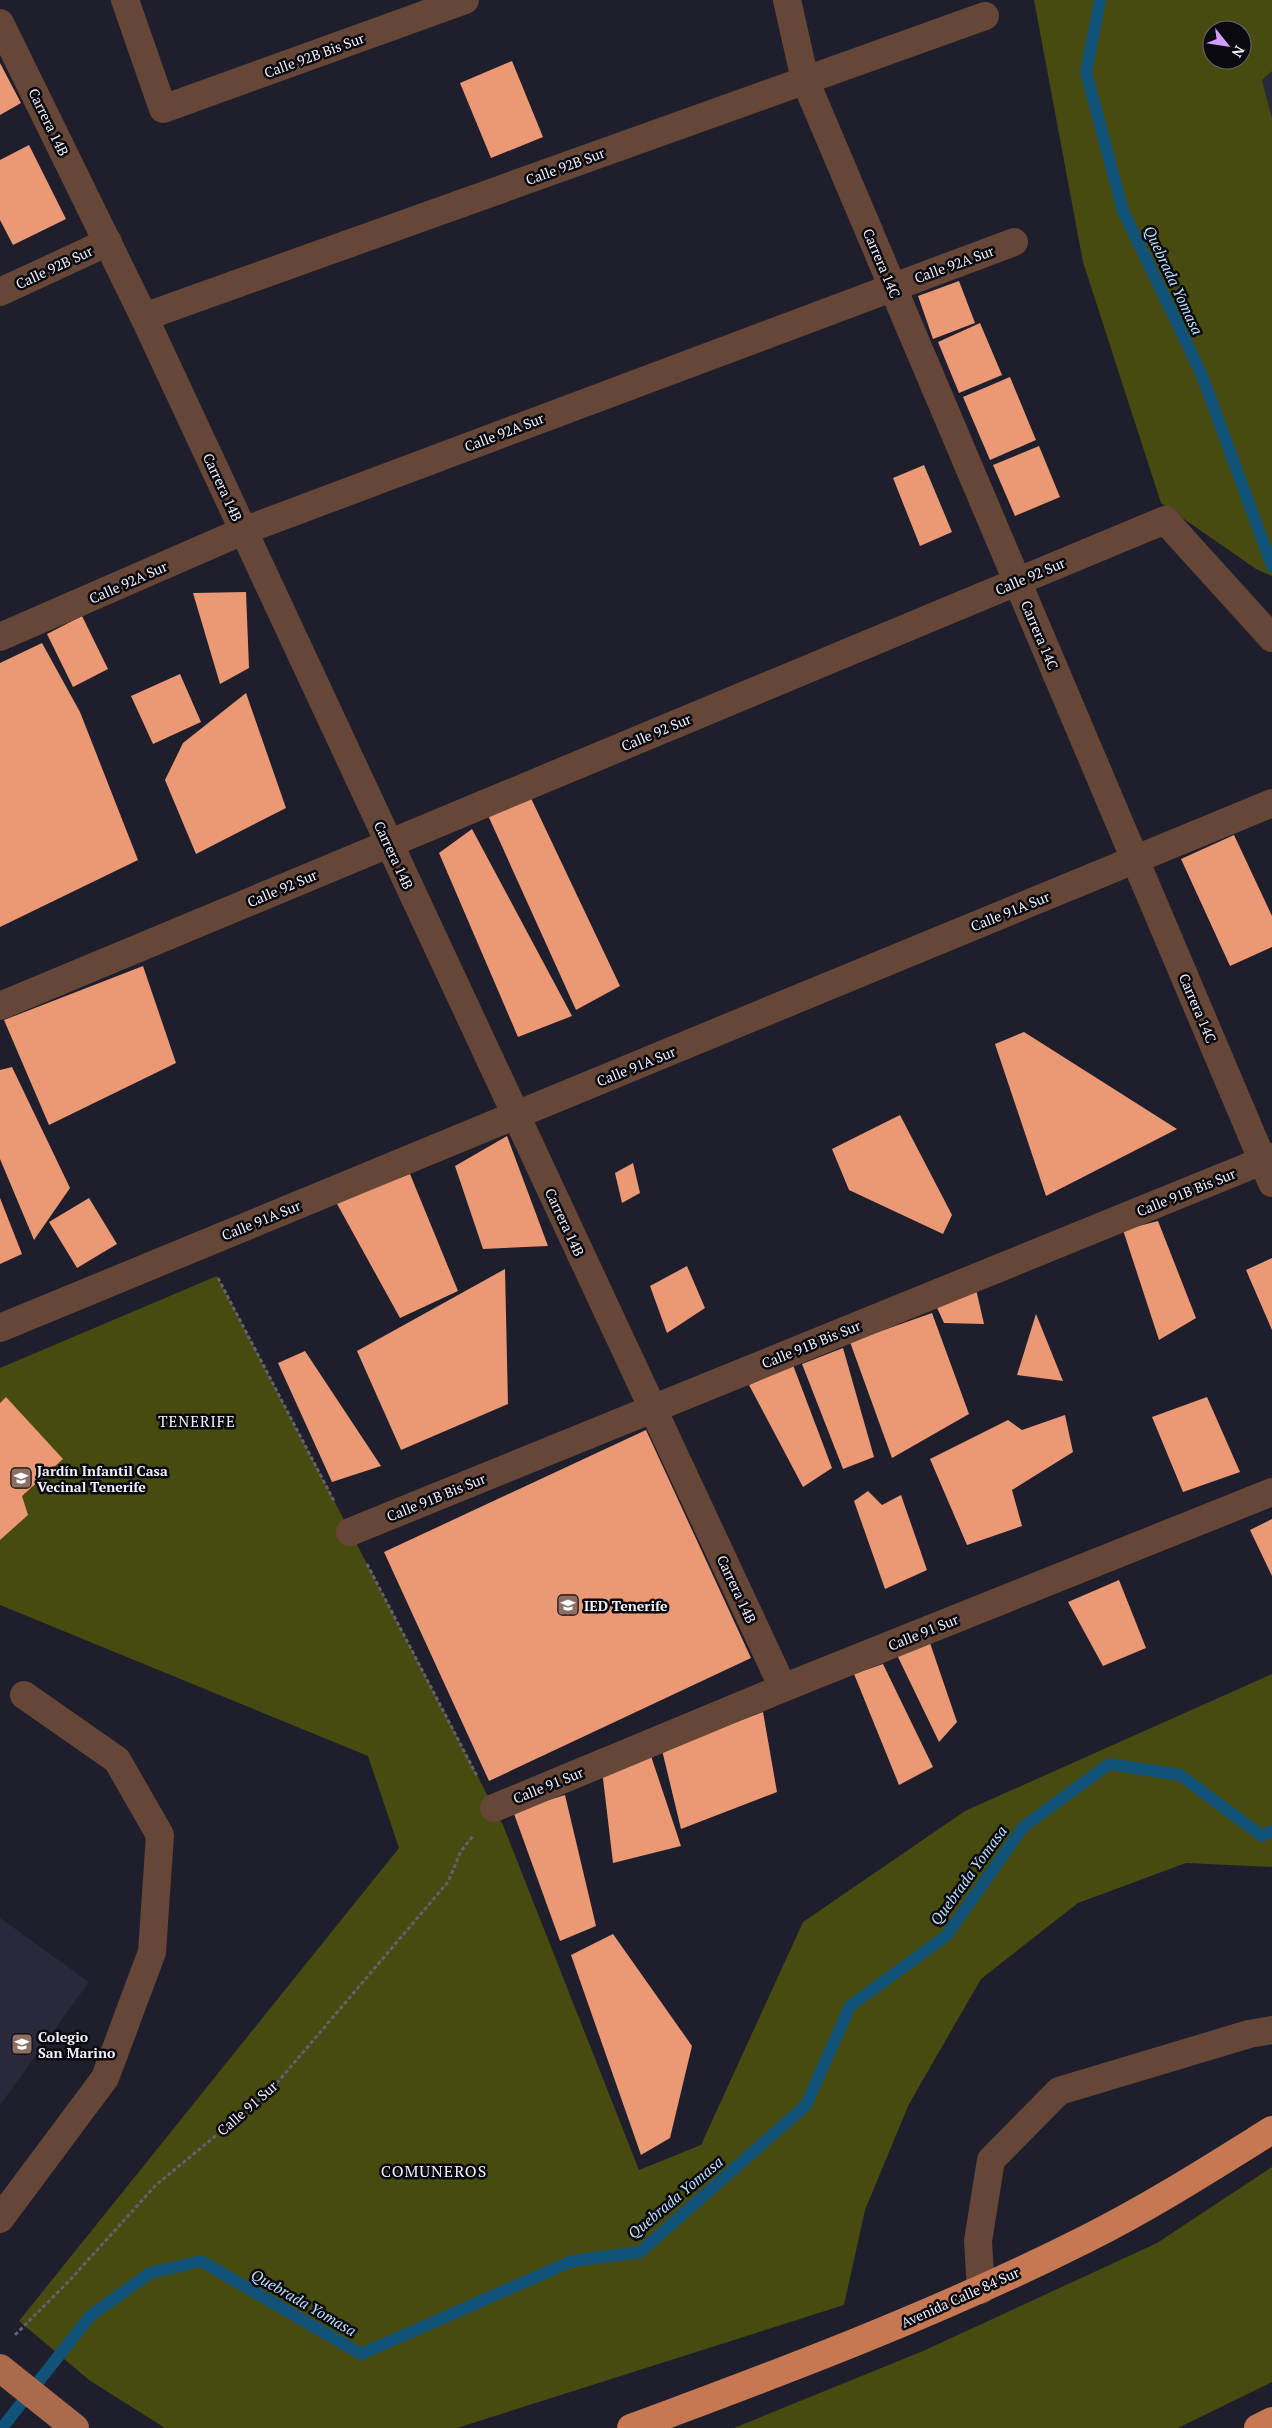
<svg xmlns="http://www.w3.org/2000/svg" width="1272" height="2428" font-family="'PT Serif',serif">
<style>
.built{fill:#2a283b}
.green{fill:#474b10;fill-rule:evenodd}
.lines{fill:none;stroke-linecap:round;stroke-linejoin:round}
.stream{stroke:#105278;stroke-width:12}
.building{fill:#eb9874}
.path{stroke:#62616d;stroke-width:3;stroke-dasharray:4 2.5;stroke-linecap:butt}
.minor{stroke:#664637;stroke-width:28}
.major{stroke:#ab6a4b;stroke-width:28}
.highway{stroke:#c67853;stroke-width:28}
.labels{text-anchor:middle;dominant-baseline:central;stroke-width:5;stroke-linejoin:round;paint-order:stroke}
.street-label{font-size:14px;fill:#f2f1fb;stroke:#09090f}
.poi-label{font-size:14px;font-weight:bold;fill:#f2f1fb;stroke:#09090f;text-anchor:start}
.water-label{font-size:15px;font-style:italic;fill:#bbe1fe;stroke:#09090f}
.neighbourhood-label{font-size:15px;letter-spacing:1px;fill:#f2f1fb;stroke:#09090f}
.quarter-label{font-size:16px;letter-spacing:1px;fill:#f2f1fb;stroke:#09090f}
</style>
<rect width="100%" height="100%" fill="#1f1e2c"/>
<!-- built -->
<g class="built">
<polygon points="1272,71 1272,118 1262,80"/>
<polygon points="0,1918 89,1982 0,2105"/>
</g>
<!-- green -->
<g class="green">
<path d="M 1034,0 L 1272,0 L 1272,71 L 1262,80 L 1272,118 L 1272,576 L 1256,569 L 1161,503 L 1083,262 ZM 1212,30 L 1242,30 L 1242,60 L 1212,60 Z"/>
<polygon points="217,1276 503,1825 639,2170 701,2145 803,1922 965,1811 1272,1674 1272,1867 1186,1863 1078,1903 981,1979 909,2104 865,2210 844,2305 457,2428 165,2428 89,2380 19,2321 399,1848 368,1756 0,1605 0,1368"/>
<polygon points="1272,2167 1272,2382 1178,2428 734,2428 923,2351 1157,2243"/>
</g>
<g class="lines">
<!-- stream -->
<g class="stream">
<polyline points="1100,0 1086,72 1123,211 1201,373 1272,566"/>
<polyline points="2,2428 90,2316 150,2273 201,2261 361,2354 572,2261 640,2252 806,2105 850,2006 946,1936 1023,1827 1109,1764 1180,1775 1262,1836 1272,1831"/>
</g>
</g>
<!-- building -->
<g class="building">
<polygon points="512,61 543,137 491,158 460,83"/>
<polygon points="0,63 21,103 0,115"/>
<polygon points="29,145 66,219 13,245 0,220 0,160"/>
<polygon points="959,281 975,323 933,339 918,296"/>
<polygon points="980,323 1002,375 959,393 938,342"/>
<polygon points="1010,377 1036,440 990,460 963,397"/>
<polygon points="1039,446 1060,497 1015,516 993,465"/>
<polygon points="924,465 952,532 920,546 893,478"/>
<polygon points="246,592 249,668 220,684 193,593"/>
<polygon points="82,616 108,669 73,687 47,634"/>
<polygon points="42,643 80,712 138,860 0,927 0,663"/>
<polygon points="180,674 201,722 153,744 131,696"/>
<polygon points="246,693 286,808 196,854 165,780 183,743"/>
<polygon points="529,794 620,986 576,1010 486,811"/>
<polygon points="472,829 572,1016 518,1037 439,853"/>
<polygon points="1234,835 1272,916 1272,947 1230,966 1181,859"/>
<polygon points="143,966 176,1063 49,1125 4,1020"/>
<polygon points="1024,1032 1177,1129 1046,1196 995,1044"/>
<polygon points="12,1067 70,1188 34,1240 0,1159 0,1070"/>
<polygon points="900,1115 952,1215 943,1234 849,1190 832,1149"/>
<polygon points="507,1136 548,1246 483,1249 455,1166"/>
<polygon points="633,1163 640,1193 622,1203 615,1173"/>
<polygon points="410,1174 458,1291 400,1318 336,1202"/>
<polygon points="0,1198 22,1254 0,1264"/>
<polygon points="89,1198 117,1244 77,1268 49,1222"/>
<polygon points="1158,1221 1196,1318 1159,1340 1123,1230"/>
<polygon points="1272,1258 1272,1330 1246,1270"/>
<polygon points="687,1266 705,1308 667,1333 650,1286"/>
<polygon points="505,1269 508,1404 401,1450 357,1351"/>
<polygon points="975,1285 984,1324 944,1323 933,1299"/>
<polygon points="932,1313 969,1414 892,1458 850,1342"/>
<polygon points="1036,1314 1063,1381 1017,1375"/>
<polygon points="843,1348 874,1457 843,1469 802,1364"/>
<polygon points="305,1351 381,1466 332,1482 278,1363"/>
<polygon points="793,1365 832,1468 803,1487 749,1385"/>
<polygon points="6,1397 63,1459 22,1496 28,1515 0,1540 0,1403"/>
<polygon points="1207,1397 1240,1472 1183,1492 1152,1417"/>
<polygon points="1065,1415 1073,1452 1012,1490 1022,1526 967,1545 930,1459 1008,1420 1022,1430"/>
<polygon points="646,1430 751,1658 489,1781 384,1552"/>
<polygon points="868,1491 882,1505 901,1495 927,1570 885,1589 854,1501"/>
<polygon points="1272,1519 1272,1576 1250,1530"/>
<polygon points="1119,1580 1146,1648 1103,1666 1068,1602"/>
<polygon points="930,1643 957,1722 939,1742 897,1655"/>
<polygon points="883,1664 933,1767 899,1785 854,1674"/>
<polygon points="763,1712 777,1792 681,1829 662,1750"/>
<polygon points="651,1756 681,1846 613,1863 602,1770"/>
<polygon points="565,1795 596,1926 560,1941 513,1811"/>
<polygon points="613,1934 692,2046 670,2138 641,2155 571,1955"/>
</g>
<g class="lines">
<!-- path -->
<g class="path">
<polyline points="218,1278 334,1501"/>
<polyline points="367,1564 477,1776"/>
<polyline points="15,2335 69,2281 156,2185 270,2091 448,1882 461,1851 473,1836"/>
</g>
<!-- minor -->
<g class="minor">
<polyline points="125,0 163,109 465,0"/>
<polyline points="787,0 805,80 1272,1183"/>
<polyline points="0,23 144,317 783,1688"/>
<polyline points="0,292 108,242"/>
<polyline points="144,317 985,16"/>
<polyline points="0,637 243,531 1014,242"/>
<polyline points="0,1006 1165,520 1272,638"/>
<polyline points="0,1328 1272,803"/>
<polyline points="350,1532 1272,1157"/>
<polyline points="494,1808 783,1688 1272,1492"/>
<polyline points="0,2219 105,2078 152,1952 160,1835 117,1760 24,1695"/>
<polyline points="981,2290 978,2241 991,2160 1059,2091 1249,2034 1272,2030"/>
</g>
<!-- major -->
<polyline class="major" points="0,2368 75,2428"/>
<!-- highway -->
<g class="highway">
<path d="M 631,2428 C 785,2371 939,2313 1086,2239 C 1150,2207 1211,2168 1272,2130"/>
<polyline points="1258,2428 1272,2421"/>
</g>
</g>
<!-- icons -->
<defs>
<g id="school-square" transform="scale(1.125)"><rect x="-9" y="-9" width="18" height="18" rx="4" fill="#8d6e63" stroke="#09090f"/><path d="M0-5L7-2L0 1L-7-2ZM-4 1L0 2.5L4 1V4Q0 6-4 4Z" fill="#fff"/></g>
</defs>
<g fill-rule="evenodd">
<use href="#school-square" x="21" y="1478"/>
<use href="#school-square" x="568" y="1605"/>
<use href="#school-square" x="22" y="2044"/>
</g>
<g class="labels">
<!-- street labels -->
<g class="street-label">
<text transform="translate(314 55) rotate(-20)">Calle 92B Bis Sur</text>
<text transform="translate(49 122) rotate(64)">Carrera 14B</text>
<text transform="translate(565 166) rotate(-20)">Calle 92B Sur</text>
<text transform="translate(882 263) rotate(67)">Carrera 14C</text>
<text transform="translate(954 264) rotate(-20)">Calle 92A Sur</text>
<text transform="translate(54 267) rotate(-25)">Calle 92B Sur</text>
<text transform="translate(504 432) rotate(-21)">Calle 92A Sur</text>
<text transform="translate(223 487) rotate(65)">Carrera 14B</text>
<text transform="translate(1030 576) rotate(-23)">Calle 92 Sur</text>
<text transform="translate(128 582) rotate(-24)">Calle 92A Sur</text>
<text transform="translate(1040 635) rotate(67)">Carrera 14C</text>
<text transform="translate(656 732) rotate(-23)">Calle 92 Sur</text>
<text transform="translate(394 855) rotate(65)">Carrera 14B</text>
<text transform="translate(282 888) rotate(-23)">Calle 92 Sur</text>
<text transform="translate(1010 911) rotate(-22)">Calle 91A Sur</text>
<text transform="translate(1198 1008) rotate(67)">Carrera 14C</text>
<text transform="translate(636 1066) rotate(-22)">Calle 91A Sur</text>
<text transform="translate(1186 1192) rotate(-22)">Calle 91B Bis Sur</text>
<text transform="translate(261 1220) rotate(-22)">Calle 91A Sur</text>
<text transform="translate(565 1222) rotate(65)">Carrera 14B</text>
<text transform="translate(811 1344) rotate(-22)">Calle 91B Bis Sur</text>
<text transform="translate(436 1497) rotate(-22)">Calle 91B Bis Sur</text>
<text transform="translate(737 1589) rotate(65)">Carrera 14B</text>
<text transform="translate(923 1632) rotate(-22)">Calle 91 Sur</text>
<text transform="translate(548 1785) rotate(-22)">Calle 91 Sur</text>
<text transform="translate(247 2108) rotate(-41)">Calle 91 Sur</text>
<text transform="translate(960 2297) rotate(-24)">Avenida Calle 84 Sur</text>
</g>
<!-- poi labels -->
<g class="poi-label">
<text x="37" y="1470">Jardín Infantil Casa<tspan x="37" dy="16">Vecinal Tenerife</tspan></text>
<text x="584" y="1605">IED Tenerife</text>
<text x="38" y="2036">Colegio<tspan x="38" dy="16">San Marino</tspan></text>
</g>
<!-- water labels -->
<g class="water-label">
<text transform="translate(1174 280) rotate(65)">Quebrada Yomasa</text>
<text transform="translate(968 1875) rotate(-54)">Quebrada Yomasa</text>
<text transform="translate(675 2197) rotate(-40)">Quebrada Yomasa</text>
<text transform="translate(304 2302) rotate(30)">Quebrada Yomasa</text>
</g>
<!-- neighbourhood labels -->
<g class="neighbourhood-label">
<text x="197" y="1421">TENERIFE</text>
</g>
<!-- quarter labels -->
<g class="quarter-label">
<text x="434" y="2171">COMUNEROS</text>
</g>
</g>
<!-- north arrow -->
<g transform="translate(1227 45) rotate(120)"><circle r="24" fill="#09090f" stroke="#66666d"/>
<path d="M0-4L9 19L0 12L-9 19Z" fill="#d29dfd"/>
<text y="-8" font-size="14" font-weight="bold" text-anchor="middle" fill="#f2f1fb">N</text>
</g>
</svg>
